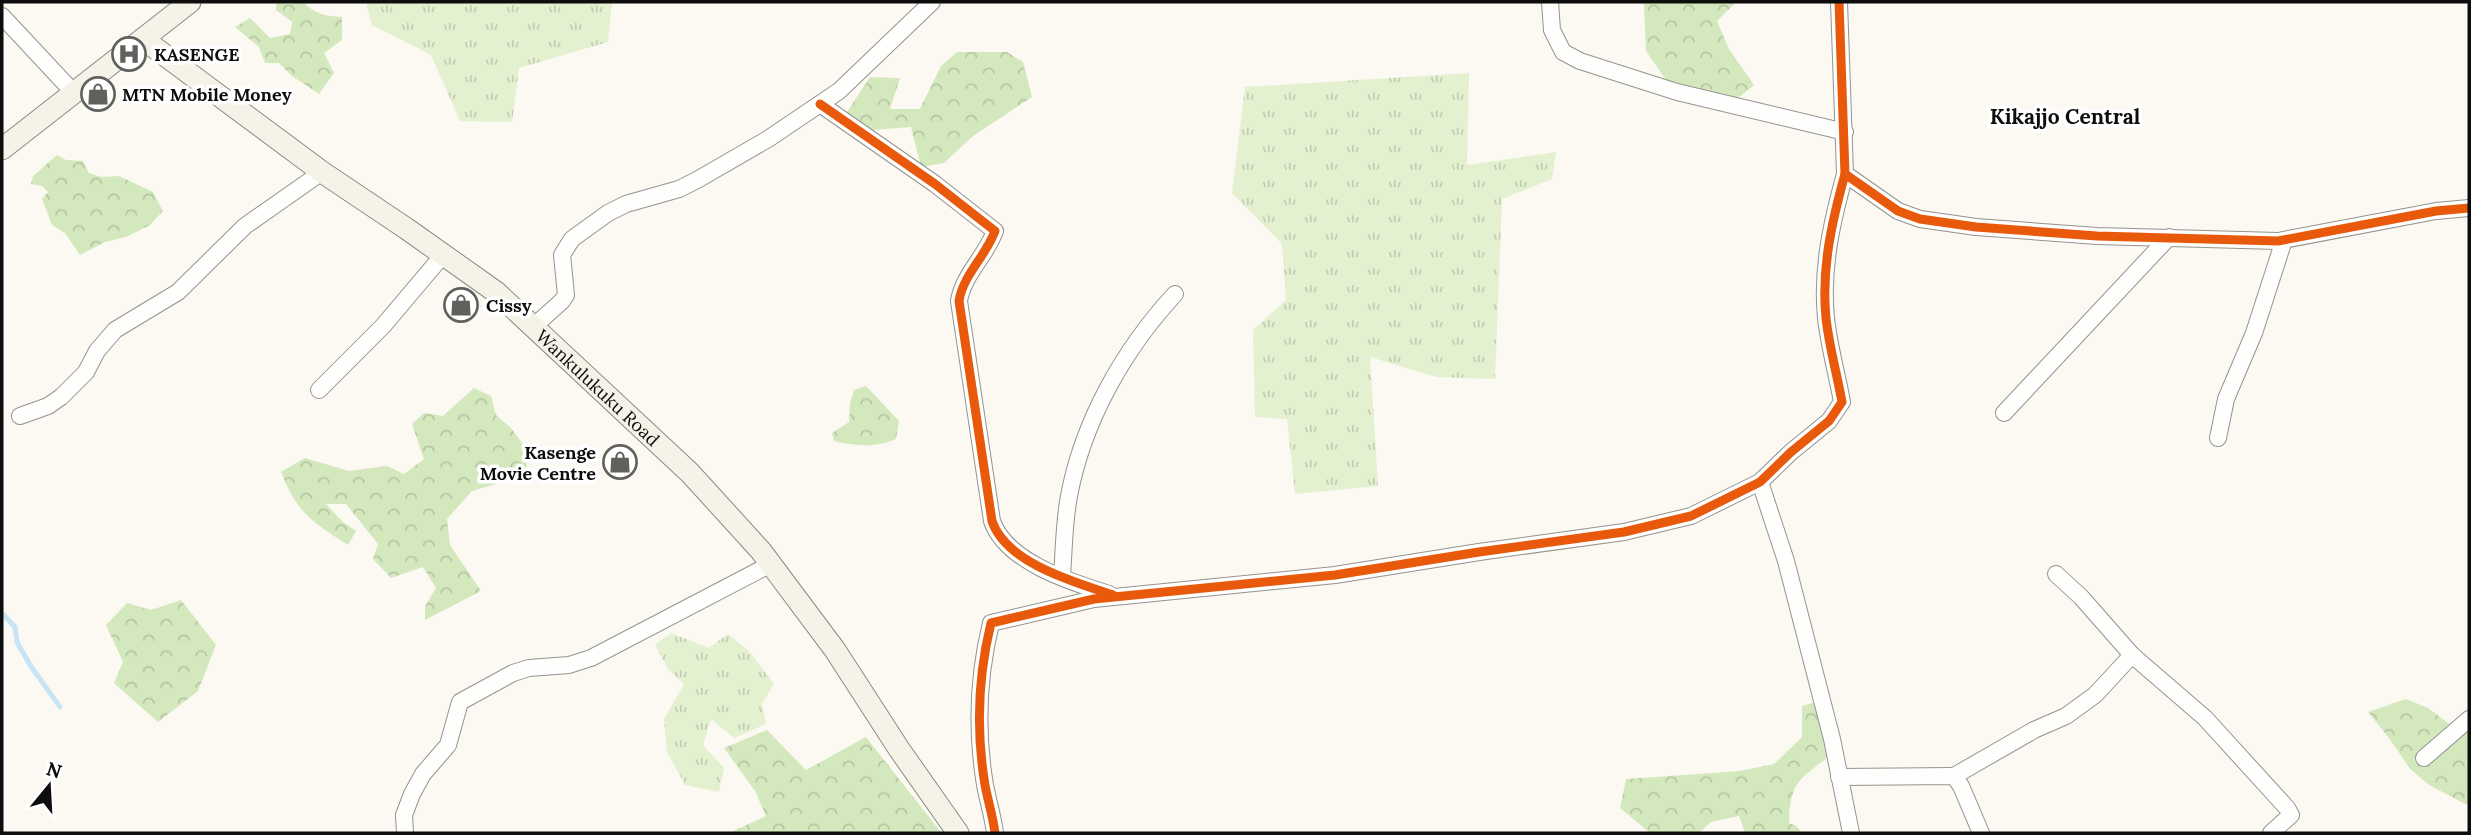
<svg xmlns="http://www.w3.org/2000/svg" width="2471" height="835" font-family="Lora,serif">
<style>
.grass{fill:url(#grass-tufts)}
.forest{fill:url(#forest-crowns)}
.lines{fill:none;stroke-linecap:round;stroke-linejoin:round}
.stream{stroke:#c7e5f6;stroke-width:5}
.street-casing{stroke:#949390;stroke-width:18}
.secondary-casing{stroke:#8b8a86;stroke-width:23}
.street{stroke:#fefefd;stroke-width:16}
.secondary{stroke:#f5f3e8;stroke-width:21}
.cycleway-casing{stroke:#fff;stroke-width:13}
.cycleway{stroke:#e8590c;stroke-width:9}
.labels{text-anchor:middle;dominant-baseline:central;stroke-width:7;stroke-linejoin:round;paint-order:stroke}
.poi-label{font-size:18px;font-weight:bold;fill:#0d0d0d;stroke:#fff;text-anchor:start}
.street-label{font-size:18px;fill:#0d0d0d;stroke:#fff}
.quarter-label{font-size:21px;font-weight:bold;fill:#0d0d0d;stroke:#fff}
</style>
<defs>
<pattern id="grass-tufts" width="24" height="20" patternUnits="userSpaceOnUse" patternTransform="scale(1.75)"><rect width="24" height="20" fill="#e4f1d1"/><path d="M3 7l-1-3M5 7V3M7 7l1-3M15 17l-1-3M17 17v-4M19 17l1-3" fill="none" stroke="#c2cdb2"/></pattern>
<pattern id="forest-crowns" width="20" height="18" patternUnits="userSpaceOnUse" patternTransform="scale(1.75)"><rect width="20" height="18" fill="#d4e8be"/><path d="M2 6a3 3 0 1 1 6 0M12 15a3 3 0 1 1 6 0" fill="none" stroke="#b5c6a2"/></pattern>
</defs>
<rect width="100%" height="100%" fill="#fbf9f1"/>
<!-- grass -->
<g class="grass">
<polygon points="366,2 612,2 608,42 519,68 512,122 460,121 431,55 372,25"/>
<polygon points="1469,73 1467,165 1556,152 1552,179 1502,199 1495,379 1436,377 1370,357 1378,486 1295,494 1287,419 1255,417 1253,330 1286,300 1282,244 1232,193 1245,87"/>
<polygon points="671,633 709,648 728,634 749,651 774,684 762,704 766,724 734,738 711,719 703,745 724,768 719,792 685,785 667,752 664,719 684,684 668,669 655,645"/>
</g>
<!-- forest -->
<g class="forest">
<path d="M 277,2 L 288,4 L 303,2 C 315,14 325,16 342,17 L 342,40 L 324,53 L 334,73 L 319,94 L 292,76 L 279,63 L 265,63 L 259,47 L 235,27 L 250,18 L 270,38 L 290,34 L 292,22 L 276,10 Z"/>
<polygon points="1650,2 1748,2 1735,3 1717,21 1729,49 1754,85 1738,98 1666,80 1646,51 1644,4"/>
<polygon points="957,52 1007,52 1023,62 1032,97 973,136 944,163 921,167 911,127 872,130 847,112 870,77 900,78 890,109 920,109 941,66"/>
<polygon points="57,155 66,160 83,161 89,173 101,177 119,176 153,192 163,211 150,225 126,237 105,242 80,255 65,233 52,225 42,199 48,192 42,186 31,184 33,176"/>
<path d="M 866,386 L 899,421 L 896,439 C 874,448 856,446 834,441 L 832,433 L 849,422 L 850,403 L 854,390 Z"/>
<path d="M 474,388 L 491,396 L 496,415 L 511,428 L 528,451 L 526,475 L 472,491 L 447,519 L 450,545 L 481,591 L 425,620 L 425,606 L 436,588 L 423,567 L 391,578 L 373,559 L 378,544 L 346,504 L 326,504 L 342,521 L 356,531 L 348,545 C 311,521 298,514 281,472 L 305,458 L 349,471 L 387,466 L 404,474 L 424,459 L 412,424 L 424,413 L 443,416 Z"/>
<polygon points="181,600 216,645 198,691 158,722 114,683 123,662 106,625 127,603 151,610"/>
<polygon points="2406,699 2428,708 2452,726 2469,713 2469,806 2429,785 2410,769 2389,738 2368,712"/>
<path d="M 1816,702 L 1830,737 L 1828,757 C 1799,780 1790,782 1789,823 L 1796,826 L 1802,833 L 1745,833 L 1739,816 L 1711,822 L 1699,833 L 1650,833 L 1620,808 L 1626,779 L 1740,771 L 1774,764 L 1802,737 L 1802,706 Z"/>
<polygon points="767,730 806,770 866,737 940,831 945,833 729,833 766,816 755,791 724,748"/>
</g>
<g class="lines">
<!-- stream -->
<polyline class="stream" points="2,613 15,627 17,642 30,665 60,707"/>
<!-- street casing -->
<g class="street-casing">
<g id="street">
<polyline points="1550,2 1552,30 1563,52 1580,61 1677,92 1845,132"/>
<polyline points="2,16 74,93"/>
<path d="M 820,104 L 935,184 L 995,231 C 986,256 963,275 959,301 L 992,521 C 1006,562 1071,582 1109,594"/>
<polyline points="1845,174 1898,211 1920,219 1976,227 2097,236 2278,241 2436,211 2469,208"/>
<polyline points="533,327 562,301 566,295 562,255 572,239 608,213 626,204 679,189 697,180 768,139 839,91 932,2"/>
<polyline points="319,390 383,326 443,255"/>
<polyline points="2004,413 2169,237"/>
<polyline points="20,416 48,406 61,397 86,372 97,351 115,330 178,292 245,226 322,172"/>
<polyline points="2218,438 2226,399 2254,333 2284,240"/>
<polyline points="1760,482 1786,561 1832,739 1851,833"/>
<polyline points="2056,574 2081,597 2132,655 2205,718 2287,808 2291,815 2271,833"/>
<path d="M 1062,576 C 1064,549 1064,522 1069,496 C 1083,421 1124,349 1175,294"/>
<polyline points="2424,758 2469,719"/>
<polyline points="1954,776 2034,730 2066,716 2095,695 2132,655"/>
<polyline points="1839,777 1954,776 1961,786 1981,833"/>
<polyline points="405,833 404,815 412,794 423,774 448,745 460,702 513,673 529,668 569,665 591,658 771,564"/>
<path d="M 995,833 C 993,817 988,801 985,785 C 976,731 978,676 991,623 L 1094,599 L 1335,575 L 1479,552 L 1624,532 L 1691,516 L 1760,482 L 1791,452 L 1829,421 L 1842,402 C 1837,374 1829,346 1826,318 C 1821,269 1832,221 1845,174 L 1839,2"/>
</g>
</g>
<!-- secondary casing -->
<g class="secondary-casing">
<g id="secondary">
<path id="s1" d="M 143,39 L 322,172 L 407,229 L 496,292 L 690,473 L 761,551 L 835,650 L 899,749 L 958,833"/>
<polyline points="2,149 190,2"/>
</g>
</g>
<!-- street -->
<use href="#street" class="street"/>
<!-- secondary -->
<use href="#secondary" class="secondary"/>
<!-- cycleway casing -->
<g class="cycleway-casing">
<g id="cycleway">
<path d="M 820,104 L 935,184 L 995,231 C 986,256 963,275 959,301 L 992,521 C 1006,563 1074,582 1113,595"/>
<polyline points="1845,174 1898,211 1920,219 1976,227 2097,236 2278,241 2436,211 2469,208"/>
<path d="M 995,833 C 993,817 988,801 985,785 C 976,731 978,676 991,623 L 1094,599 L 1335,575 L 1479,552 L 1624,532 L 1691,516 L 1760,482 L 1791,452 L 1829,421 L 1842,402 C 1837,374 1829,346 1826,318 C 1821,269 1832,221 1845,174 L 1839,2"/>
</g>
</g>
<!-- cycleway -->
<use href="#cycleway" class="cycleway"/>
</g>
<!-- icons -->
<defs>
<g id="hospital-ring" transform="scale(1.75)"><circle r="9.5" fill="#fff" stroke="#60605d" stroke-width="1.5"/><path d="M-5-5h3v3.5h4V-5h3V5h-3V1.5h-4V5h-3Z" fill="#60605d"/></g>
<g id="shop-ring" transform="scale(1.75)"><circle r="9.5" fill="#fff" stroke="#60605d" stroke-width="1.5"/><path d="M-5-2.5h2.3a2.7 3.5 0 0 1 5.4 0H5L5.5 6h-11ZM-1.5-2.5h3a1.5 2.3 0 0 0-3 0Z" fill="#60605d"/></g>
</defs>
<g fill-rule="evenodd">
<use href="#hospital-ring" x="129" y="54"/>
<use href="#shop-ring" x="98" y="94"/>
<use href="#shop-ring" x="461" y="305"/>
<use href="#shop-ring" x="620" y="462"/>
</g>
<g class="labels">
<!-- poi labels -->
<g class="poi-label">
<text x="154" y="54">KASENGE</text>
<text x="122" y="94">MTN Mobile Money</text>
<text x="486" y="305">Cissy</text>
<text x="596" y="452" text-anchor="end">Kasenge<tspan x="596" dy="21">Movie Centre</tspan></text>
</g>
<!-- street labels -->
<g class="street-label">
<text stroke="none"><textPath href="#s1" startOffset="574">Wankulukuku Road</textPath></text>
</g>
<!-- quarter labels -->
<g class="quarter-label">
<text x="2065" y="116">Kikajjo Central</text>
</g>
</g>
<!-- border -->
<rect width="2471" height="835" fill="none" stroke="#0d0d0d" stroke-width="7"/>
<!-- north arrow -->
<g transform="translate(49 786) rotate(18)" stroke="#ffffff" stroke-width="5" paint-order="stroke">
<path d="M0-5L12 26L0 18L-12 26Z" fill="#0d0d0d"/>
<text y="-10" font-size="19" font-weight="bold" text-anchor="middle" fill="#0d0d0d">N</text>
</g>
</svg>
